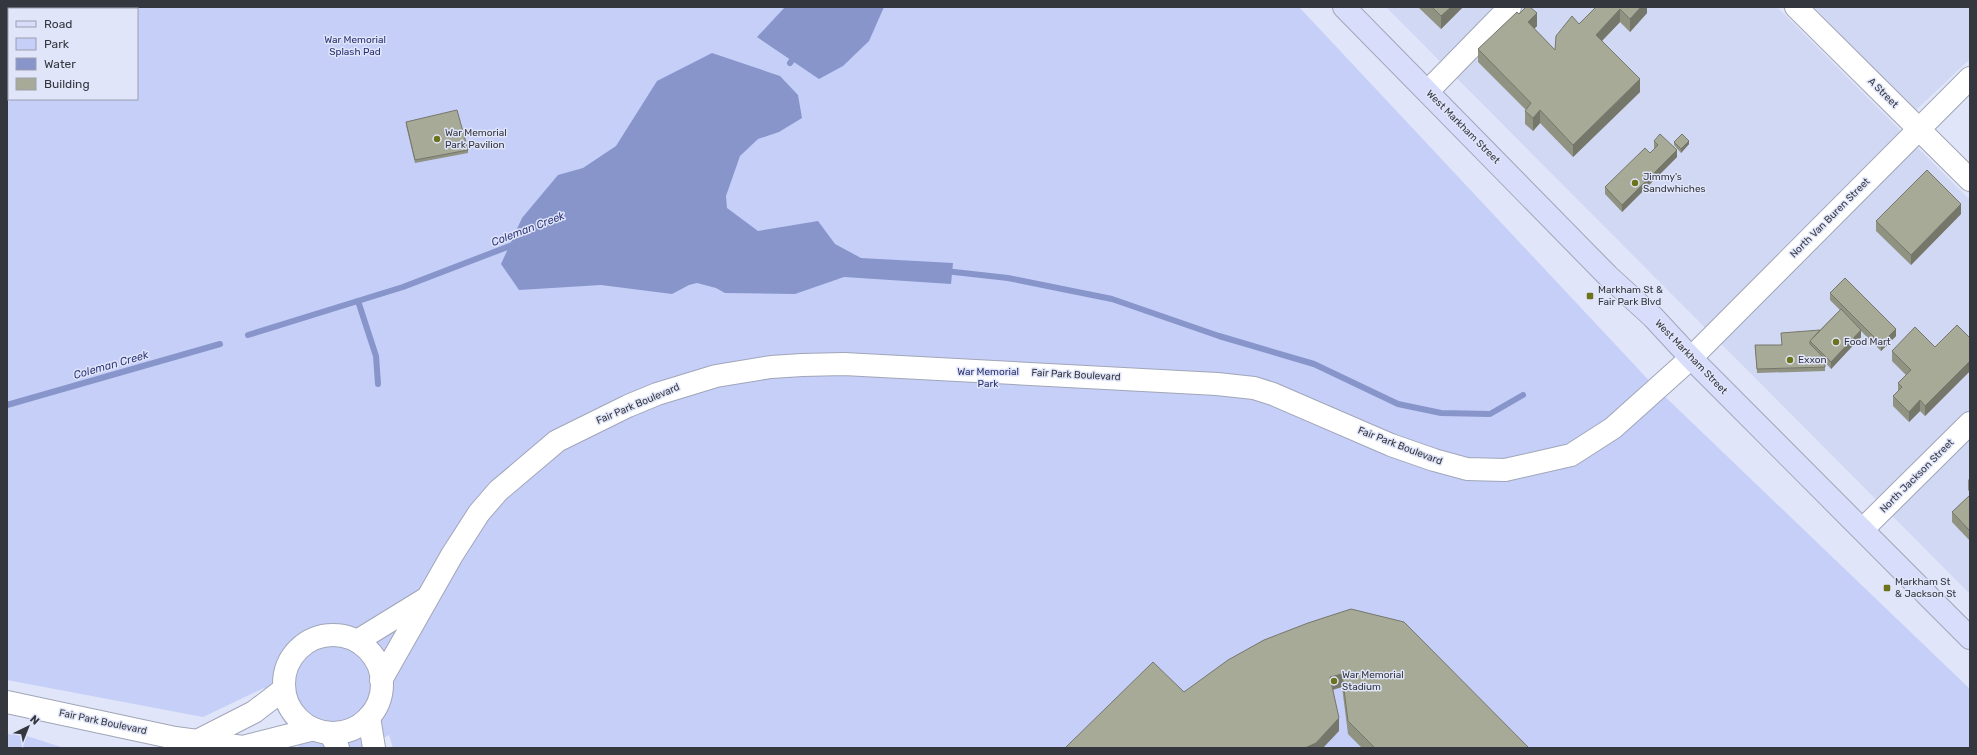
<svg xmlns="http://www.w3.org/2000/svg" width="1977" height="755" font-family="Rubik,sans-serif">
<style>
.built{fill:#d1d8f3}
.green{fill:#c5cff8;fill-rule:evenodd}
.water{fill:#8895ca}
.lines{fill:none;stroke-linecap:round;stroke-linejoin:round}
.stream{stroke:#8895ca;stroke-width:6}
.minor-casing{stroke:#a1a6b8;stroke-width:24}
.tertiary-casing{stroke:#a1a6b8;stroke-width:24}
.secondary-casing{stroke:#a1a6b8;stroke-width:24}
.minor{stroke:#fff;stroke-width:22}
.tertiary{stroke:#fff;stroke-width:22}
.secondary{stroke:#d8ddfb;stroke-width:22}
.wall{fill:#909282}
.shaded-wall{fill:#75776a}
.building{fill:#a7aa97;stroke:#75776a}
.poi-dot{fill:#6d731b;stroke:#e0e5f9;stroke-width:1.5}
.labels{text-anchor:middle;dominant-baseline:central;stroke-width:3;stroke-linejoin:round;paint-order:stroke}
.park-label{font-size:10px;fill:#293171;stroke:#e0e5f9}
.street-label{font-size:10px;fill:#35373f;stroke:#e0e5f9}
.poi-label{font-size:10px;fill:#35373f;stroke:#e0e5f9;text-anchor:start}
.water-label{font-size:11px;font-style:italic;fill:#333c7d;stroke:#e0e5f9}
</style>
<rect width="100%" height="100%" fill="#e0e5f9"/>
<!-- built -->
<g class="built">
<polygon points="1386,7 1777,7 1970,200 1970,594"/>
<polygon points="1814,7 1970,7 1970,59 1915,111"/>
</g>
<!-- green -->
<g class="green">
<path d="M 7,7 L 1299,7 L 1657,389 L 1970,689 L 1970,748 L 393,748 L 389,735 L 362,748 L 300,748 L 264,688 L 203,717 L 7,680 ZM 9,9 L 137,9 L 137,99 L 9,99 Z"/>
<polygon points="7,733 27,736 64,748 7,748"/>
</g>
<!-- water -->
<g class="water">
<polygon points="785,7 884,7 869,41 843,66 819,79 757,37"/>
<polygon points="712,53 780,76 798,95 802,118 779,132 758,139 740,156 726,196 727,208 758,231 818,221 835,244 861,258 953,263 951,284 844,277 795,294 725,293 716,288 697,283 689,285 672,294 601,285 519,290 501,264 522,218 558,175 583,168 616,146 657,81"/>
</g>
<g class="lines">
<!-- stream -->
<g class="stream">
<polyline points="790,63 796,55"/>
<polyline points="945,271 1008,278 1112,299 1219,336 1314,364 1398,404 1441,413 1490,414 1523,395"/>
<polyline points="358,301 376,356 378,384"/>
<polyline points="248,335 403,287 515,244"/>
<polyline points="7,405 220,344"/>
</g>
<!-- minor casing -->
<g class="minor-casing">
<g id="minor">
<polyline points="1796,7 1970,180"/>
<polyline points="1428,91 1510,7"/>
<polyline points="1863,529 1970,423"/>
<polyline points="369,717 374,748"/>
<polyline points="330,733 338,748"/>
</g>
</g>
<!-- tertiary casing -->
<g class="tertiary-casing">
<g id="tertiary">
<circle cx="333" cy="684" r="49"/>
<polyline points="357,641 427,598"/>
<polyline points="381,680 452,555 479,513 498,491 557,441 628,406 657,394 716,376 771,367 802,365 844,364 1217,384 1254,388 1273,394 1391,445 1434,460 1467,469 1505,470 1571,455 1613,428 1691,358 1970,78"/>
<polyline points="7,702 175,738 243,747 314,729"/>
<polyline points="199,740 254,712 284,689"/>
</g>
</g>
<!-- secondary casing -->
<g class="secondary-casing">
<polyline id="secondary" points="1344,7 1608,276 1653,317 1691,358 1970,638"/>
</g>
<!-- minor -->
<use href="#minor" class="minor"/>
<!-- tertiary -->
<use href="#tertiary" class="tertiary"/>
<!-- secondary -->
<use href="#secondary" class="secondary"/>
</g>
<!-- wall -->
<g class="wall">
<polygon points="1418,7 1463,7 1441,29"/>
<polygon points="1596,7 1647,7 1647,13 1630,32 1620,22 1602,41 1640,92 1573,157 1540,123 1533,131 1525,124 1525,111 1526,110 1478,62 1478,49 1519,14 1537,26 1534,29 1555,50"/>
<polygon points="406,122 468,150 468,153 415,163 406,125"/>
<polygon points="1654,141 1677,157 1622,212 1605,194 1605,187 1650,153 1655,149 1654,148"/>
<polygon points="1674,142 1689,144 1681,153 1674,145"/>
<polygon points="1961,214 1911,265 1876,231 1876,221"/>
<polygon points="1830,293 1896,336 1881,351 1861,331 1861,337 1831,369 1825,362 1825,371 1757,373 1755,345 1781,345 1820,330 1840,310 1830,300"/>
<polygon points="1970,338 1970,371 1925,416 1920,411 1909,422 1893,406 1893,396 1898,391 1898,383 1906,375 1892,361 1892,351 1935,347"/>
<polygon points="1970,478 1970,492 1968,490 1968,480"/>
<polygon points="1970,495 1970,541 1952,522 1952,512"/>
<polygon points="1264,640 1529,748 1362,748 1348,734 1342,687 1333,690 1339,731 1184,692"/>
</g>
<!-- shaded-wall -->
<g class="shaded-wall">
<polygon points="1451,7 1463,7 1441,29 1441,16"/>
<polygon points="1641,7 1647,7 1647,13 1630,32 1630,19"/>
<polygon points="1620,9 1620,22 1596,47 1596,35"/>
<polygon points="1537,13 1537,26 1528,35 1528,22"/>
<polygon points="1640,79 1640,92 1573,157 1573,145"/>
<polygon points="1540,110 1540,123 1533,131 1533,118"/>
<polygon points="1689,141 1689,144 1681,153 1681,149"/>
<polygon points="1677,150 1677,157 1622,212 1622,205"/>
<polygon points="1961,204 1961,214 1911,265 1911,255"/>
<polygon points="1896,329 1896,336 1881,351 1881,344"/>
<polygon points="1861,330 1861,337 1831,369 1831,362"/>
<polygon points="1970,361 1970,371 1925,416 1925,406"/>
<polygon points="1920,400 1920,411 1909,422 1909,412"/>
<polygon points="1342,674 1342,687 1330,690 1330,677"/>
<polygon points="1339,718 1339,731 1323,748 1305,748"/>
</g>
<!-- building -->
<g class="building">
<polygon points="1432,7 1451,7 1441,16"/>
<polygon points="1526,7 1530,7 1537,13 1528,22 1555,50 1556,36 1572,16 1579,24 1596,7 1641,7 1630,19 1620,9 1596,35 1640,79 1573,145 1540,110 1533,118 1525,111 1531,103 1478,49 1517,12 1519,14"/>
<polygon points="457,110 468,150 415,160 406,122"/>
<polygon points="1660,134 1677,150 1622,205 1605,187 1645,148 1650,153 1658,145 1654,141"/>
<polygon points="1682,134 1689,141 1681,149 1674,142"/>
<polygon points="1927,170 1961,204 1911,255 1876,221"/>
<polygon points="1845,278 1896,329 1881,344 1830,293"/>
<polygon points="1841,309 1861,330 1831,362 1810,341"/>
<polygon points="1957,325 1970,338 1970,361 1925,406 1920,400 1909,412 1893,396 1902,387 1898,383 1911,370 1892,351 1915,327 1935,347"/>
<polygon points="1820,330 1810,341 1810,344 1825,359 1825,367 1757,369 1755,345 1782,345 1781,333"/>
<polygon points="1970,495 1970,531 1952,512"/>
<polygon points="1351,609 1404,622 1529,748 1375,748 1348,721 1342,674 1330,677 1339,718 1316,743 1305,748 1065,748 1153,662 1184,692 1228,660 1264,640 1308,623"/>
</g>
<!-- markers -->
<g class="poi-dot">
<circle cx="437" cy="139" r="4"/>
<circle cx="1635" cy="183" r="4"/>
<rect x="1586" y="292" width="8" height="8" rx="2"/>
<circle cx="1836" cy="342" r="4"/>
<circle cx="1790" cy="360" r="4"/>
<rect x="1883" y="584" width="8" height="8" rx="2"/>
<circle cx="1334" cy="681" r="4"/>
</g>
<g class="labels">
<!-- park labels -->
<g class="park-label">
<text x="355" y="40">War Memorial<tspan x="355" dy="12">Splash Pad</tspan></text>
<text x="988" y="372">War Memorial<tspan x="988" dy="12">Park</tspan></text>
</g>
<!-- street labels -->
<g class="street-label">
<text transform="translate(1883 93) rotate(45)">A Street</text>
<text transform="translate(1463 127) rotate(45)">West Markham Street</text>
<text transform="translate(1830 218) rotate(-45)">North Van Buren Street</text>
<text transform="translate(1691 357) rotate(46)">West Markham Street</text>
<text transform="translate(1076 375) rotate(3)">Fair Park Boulevard</text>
<text transform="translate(638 404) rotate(-23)">Fair Park Boulevard</text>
<text transform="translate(1400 446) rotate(21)">Fair Park Boulevard</text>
<text transform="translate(1917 476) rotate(-45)">North Jackson Street</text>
<text transform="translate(103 722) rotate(12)">Fair Park Boulevard</text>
</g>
<!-- poi labels -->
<g class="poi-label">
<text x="445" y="133">War Memorial<tspan x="445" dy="12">Park Pavilion</tspan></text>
<text x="1643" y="177">Jimmy's<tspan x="1643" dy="12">Sandwhiches</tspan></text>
<text x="1598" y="290">Markham St &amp;<tspan x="1598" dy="12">Fair Park Blvd</tspan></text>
<text x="1844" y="342">Food Mart</text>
<text x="1798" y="360">Exxon</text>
<text x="1895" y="582">Markham St<tspan x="1895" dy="12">&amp; Jackson St</tspan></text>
<text x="1342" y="675">War Memorial<tspan x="1342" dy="12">Stadium</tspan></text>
</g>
<!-- water labels -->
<g class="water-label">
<text transform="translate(528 229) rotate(-21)">Coleman Creek</text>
<text transform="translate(111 365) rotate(-16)">Coleman Creek</text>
</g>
</g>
<!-- border -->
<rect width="1977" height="755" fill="none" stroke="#35373f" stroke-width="16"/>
<!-- legend -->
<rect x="8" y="8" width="130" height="92" fill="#e0e5f9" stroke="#9c9faf"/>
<rect x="16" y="21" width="20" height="6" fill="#d8ddfb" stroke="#9c9faf"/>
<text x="44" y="28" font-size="12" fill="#35373f">Road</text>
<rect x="16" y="38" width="20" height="12" fill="#c5cff8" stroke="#9c9faf"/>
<text x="44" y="48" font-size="12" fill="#35373f">Park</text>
<rect x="16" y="58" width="20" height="12" fill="#8895ca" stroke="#9c9faf"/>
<text x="44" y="68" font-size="12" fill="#35373f">Water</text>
<rect x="16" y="78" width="20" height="12" fill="#a7aa97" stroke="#9c9faf"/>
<text x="44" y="88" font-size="12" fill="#35373f">Building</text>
<!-- north arrow -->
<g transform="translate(28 727) rotate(43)" stroke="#e0e5f9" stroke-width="3" paint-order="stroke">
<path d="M0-3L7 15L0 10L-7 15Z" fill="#35373f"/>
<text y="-6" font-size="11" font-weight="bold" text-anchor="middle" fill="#35373f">N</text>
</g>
</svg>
